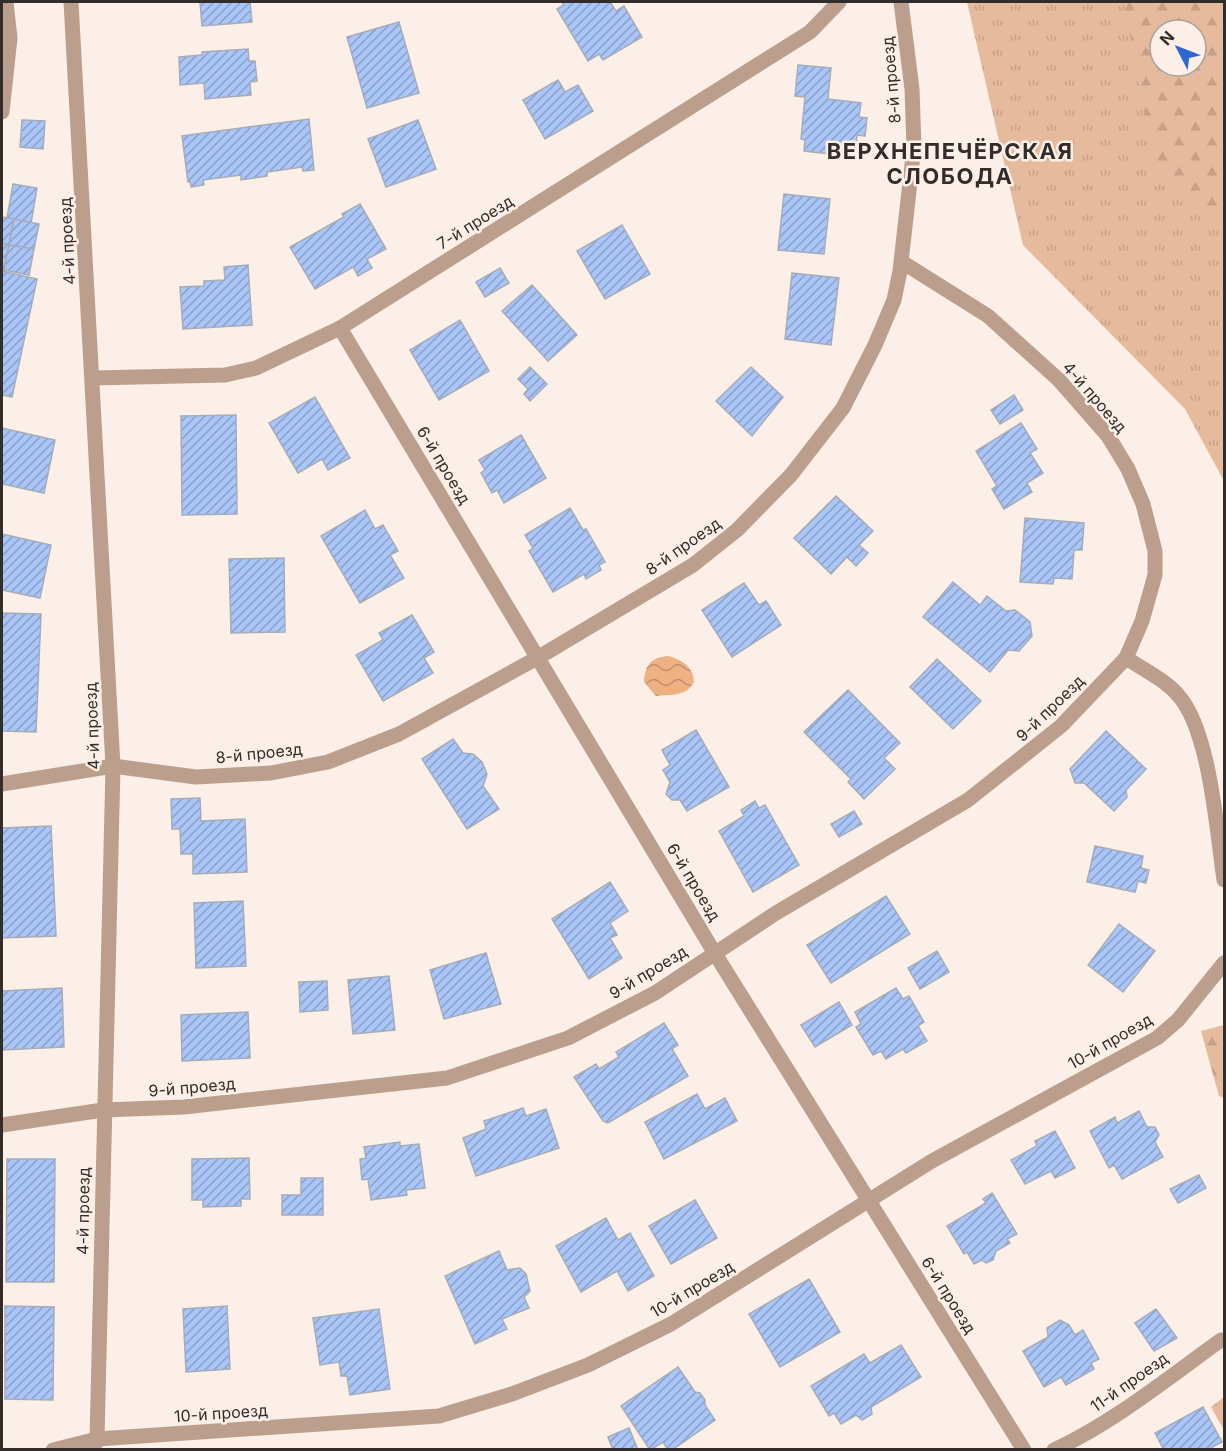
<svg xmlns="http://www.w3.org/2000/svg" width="1226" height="1451" font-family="Inter,sans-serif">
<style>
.grass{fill:url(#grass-tufts);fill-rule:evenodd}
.forest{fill:url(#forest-firs);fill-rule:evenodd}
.water{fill:url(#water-waves)}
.building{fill:url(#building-hatch);stroke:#a6acb8;stroke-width:1.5}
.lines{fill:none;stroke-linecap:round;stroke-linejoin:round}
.minor{stroke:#bb9f8c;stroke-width:15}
.labels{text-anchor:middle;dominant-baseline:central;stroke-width:5;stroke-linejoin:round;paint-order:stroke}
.street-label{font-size:16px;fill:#322d2a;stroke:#fcefe7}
.district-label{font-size:22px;font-weight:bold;letter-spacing:1.5px;fill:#322d2a;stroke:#fcefe7}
</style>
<defs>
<pattern id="grass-tufts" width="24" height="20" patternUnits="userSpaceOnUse" patternTransform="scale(1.5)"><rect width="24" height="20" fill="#e6ba9c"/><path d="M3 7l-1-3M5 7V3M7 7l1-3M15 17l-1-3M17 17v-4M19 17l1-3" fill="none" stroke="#c6a087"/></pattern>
<pattern id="forest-firs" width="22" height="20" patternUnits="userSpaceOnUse" patternTransform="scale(1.5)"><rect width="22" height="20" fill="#e6ba9c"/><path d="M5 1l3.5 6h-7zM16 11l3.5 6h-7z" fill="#c6a087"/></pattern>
<pattern id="water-waves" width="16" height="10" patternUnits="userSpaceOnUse" patternTransform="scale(1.5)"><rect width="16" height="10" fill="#efb082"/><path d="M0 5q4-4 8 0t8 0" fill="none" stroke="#c2906b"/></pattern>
<pattern id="building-hatch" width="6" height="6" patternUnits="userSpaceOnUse" patternTransform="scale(1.5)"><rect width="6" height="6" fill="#aac5f7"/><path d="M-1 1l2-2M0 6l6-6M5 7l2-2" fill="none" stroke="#8ba0c8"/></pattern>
</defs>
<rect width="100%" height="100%" fill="#fcefe7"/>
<!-- grass -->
<path class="grass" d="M 967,2 L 1224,2 L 1224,481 L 1185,409 L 1023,245 ZM 1160,30 L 1196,30 L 1196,66 L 1160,66 Z"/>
<!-- forest -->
<g class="forest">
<path d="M 1124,2 L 1224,2 L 1224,220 L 1156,177 ZM 1160,30 L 1196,30 L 1196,66 L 1160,66 Z"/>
<polygon points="1224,1025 1224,1098 1219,1096 1201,1031"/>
<polygon points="1224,1397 1224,1430 1211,1407"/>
</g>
<!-- water -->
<path class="water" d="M 669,656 C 683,661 693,666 694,682 C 686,697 671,694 656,696 L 644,682 C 645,665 651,657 669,656 Z"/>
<!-- building -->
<g class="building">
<polygon points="200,2 250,2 252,22 202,26"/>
<polygon points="562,2 610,2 616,11 624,6 642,37 603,60 599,54 588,61 557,9 564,5"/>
<polygon points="399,22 419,93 367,108 347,37"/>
<polygon points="248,49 249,61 255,61 257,81 250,82 251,95 205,99 204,83 180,85 179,57 202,55 202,52"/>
<polygon points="798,65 831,68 828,99 861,103 859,117 867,118 865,136 857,135 856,152 840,151 839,155 804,151 805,140 801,139 805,97 795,96"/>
<polygon points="558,80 565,92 578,85 593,111 545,139 523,100"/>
<polygon points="309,119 314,170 303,171 302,167 267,172 267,176 241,180 241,175 203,180 204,185 191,187 190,182 188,182 182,136"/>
<polygon points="22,120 45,121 43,149 20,147"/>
<polygon points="418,120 436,169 386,187 368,139"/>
<polygon points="13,184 37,188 31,223 7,218"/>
<polygon points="784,194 830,199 824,254 778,250"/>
<polygon points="360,204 386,249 367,259 372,268 358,276 353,267 315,289 290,247 344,217 342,214"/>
<polygon points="2,217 14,219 9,245 2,243"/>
<polygon points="14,219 39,224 34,249 9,245"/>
<polygon points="622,225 650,274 605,299 577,251"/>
<polygon points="2,243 9,245 4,270 2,269"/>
<polygon points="9,245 34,249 29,275 4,270"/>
<polygon points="248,265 252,325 183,329 180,287 204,286 204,281 225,280 224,267"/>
<polygon points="500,268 509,283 485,297 476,282"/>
<polygon points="2,271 37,279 12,397 2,395"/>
<polygon points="792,273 839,278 831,345 785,339"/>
<polygon points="532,285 577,335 548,361 502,311"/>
<polygon points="460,320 489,371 439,400 410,350"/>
<polygon points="530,367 547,384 530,401 524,394 528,389 518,379"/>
<polygon points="751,367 783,397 752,436 716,401"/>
<polygon points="1014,395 1023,410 1000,424 991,410"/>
<polygon points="315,397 350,458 328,470 322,459 298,473 269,423"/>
<polygon points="236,415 237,514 182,515 181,416"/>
<polygon points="1021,423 1037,449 1030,453 1043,473 1027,483 1032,492 1004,509 992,489 997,486 976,451"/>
<polygon points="2,428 55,440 44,493 2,484"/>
<polygon points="521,435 546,478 504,503 497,490 492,493 481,473 485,470 479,460"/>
<polygon points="836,496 873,531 859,545 868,553 856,566 847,557 831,574 794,538"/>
<polygon points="570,508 583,530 586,529 605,562 599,565 601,570 586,579 584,574 553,592 529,551 533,548 525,535"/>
<polygon points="365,510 375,529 383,525 398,551 390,555 404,578 360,603 321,536"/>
<polygon points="1025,518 1084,523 1082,550 1074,550 1072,579 1054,578 1053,584 1020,582"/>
<polygon points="2,534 51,545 40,598 2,590"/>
<polygon points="284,558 285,632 231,633 229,559"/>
<polygon points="953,582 980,605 987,596 1006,611 1015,610 1030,622 1032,636 1019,651 1008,650 990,672 923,617"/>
<polygon points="744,583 759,605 766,601 781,625 732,657 702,610"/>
<polygon points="2,613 41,614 36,732 2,731"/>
<polygon points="412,615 434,652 424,658 433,673 383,701 356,655 383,640 379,633"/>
<polygon points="937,659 981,701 953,729 910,687"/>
<polygon points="848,690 900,743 884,758 895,769 864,799 848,782 851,779 804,732"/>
<polygon points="696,730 729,787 687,811 680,800 672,800 666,794 670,782 663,770 670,765 662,750"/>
<polygon points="1106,731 1146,769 1126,790 1127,797 1114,811 1084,783 1075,783 1070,769"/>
<polygon points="453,739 463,753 473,754 482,762 487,774 483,786 499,809 467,829 422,759"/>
<polygon points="200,798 201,821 245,819 247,872 193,874 193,854 181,854 180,829 172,829 171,799"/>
<polygon points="755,801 759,808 765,805 799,865 753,892 719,831 744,816 741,810"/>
<polygon points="854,811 862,824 839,837 831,824"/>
<polygon points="51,826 56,936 2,938 2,828"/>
<polygon points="1095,846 1143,856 1141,868 1149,870 1146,883 1138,881 1135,892 1087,882"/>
<polygon points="610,882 628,911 610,923 617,935 610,938 622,958 589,979 552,919"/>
<polygon points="886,896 910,934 831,983 807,945"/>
<polygon points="243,901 246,966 196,968 194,903"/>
<polygon points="1119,924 1155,951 1123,992 1088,965"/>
<polygon points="937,951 949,972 920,989 908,968"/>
<polygon points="486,953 501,1004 444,1019 430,970"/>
<polygon points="389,976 395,1030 353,1034 348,980"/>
<polygon points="327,981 328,1010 300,1012 299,982"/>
<polygon points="62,988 64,1047 2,1050 2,991"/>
<polygon points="896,988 903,999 909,996 924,1022 918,1026 927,1041 906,1053 903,1049 886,1059 881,1051 873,1055 856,1027 861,1024 855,1012"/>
<polygon points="839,1002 852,1025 815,1047 801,1025"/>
<polygon points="248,1012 250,1058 182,1061 181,1015"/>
<polygon points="664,1023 678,1045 672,1049 688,1076 608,1123 603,1121 574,1077 596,1064 599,1069 619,1057 616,1052"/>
<polygon points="697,1094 705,1109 725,1098 737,1121 664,1159 645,1122"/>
<polygon points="523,1108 526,1116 546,1109 559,1148 476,1176 463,1138 486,1129 484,1121"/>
<polygon points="1139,1111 1147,1127 1155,1127 1159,1135 1155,1142 1163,1157 1122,1179 1114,1165 1109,1168 1090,1131 1115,1117 1117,1123"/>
<polygon points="1055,1131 1075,1168 1055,1178 1051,1171 1025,1184 1011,1160 1037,1146 1035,1141"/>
<polygon points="400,1142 400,1146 419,1144 425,1188 406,1190 407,1195 371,1200 368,1179 362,1180 360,1159 366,1158 364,1147"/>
<polygon points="249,1158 250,1199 241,1199 241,1206 203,1207 203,1200 192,1200 192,1159"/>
<polygon points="7,1159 55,1159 54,1282 6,1282"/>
<polygon points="1199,1175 1206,1188 1178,1203 1170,1189"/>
<polygon points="301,1178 323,1178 323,1215 282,1215 282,1195 301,1195"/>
<polygon points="992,1193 1017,1234 1007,1239 1010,1243 996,1251 993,1260 986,1263 982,1260 974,1264 967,1252 964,1254 947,1226 986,1203 983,1199"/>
<polygon points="695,1200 717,1238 671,1264 649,1226"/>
<polygon points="606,1218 618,1240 630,1233 654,1276 628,1291 617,1271 581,1292 556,1246"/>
<polygon points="499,1251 507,1270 520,1268 526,1274 530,1291 524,1297 529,1308 502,1319 507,1329 475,1344 445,1276"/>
<polygon points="809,1279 840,1332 780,1367 749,1314"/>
<polygon points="5,1306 54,1307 53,1400 5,1399"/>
<polygon points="227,1306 230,1369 186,1372 183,1309"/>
<polygon points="379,1309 390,1389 350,1395 347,1376 341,1376 339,1362 320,1365 313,1318"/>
<polygon points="1156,1309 1177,1338 1154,1351 1135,1323"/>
<polygon points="1060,1320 1069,1325 1075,1335 1083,1330 1099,1359 1091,1363 1094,1369 1066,1385 1061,1377 1044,1387 1023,1351 1048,1337 1047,1328"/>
<polygon points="901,1345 921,1377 871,1407 872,1414 862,1420 856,1415 841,1424 834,1413 829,1416 811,1386 864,1354 870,1363"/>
<polygon points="678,1367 695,1392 700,1393 705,1400 705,1405 715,1420 672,1450 668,1450 663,1442 650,1450 621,1406"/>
<polygon points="1203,1407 1222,1442 1207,1450 1164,1450 1155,1433"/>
<polygon points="629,1428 638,1450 613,1450 608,1437"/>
</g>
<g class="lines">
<!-- minor -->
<g class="minor">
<polyline points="71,2 113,766 97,1439 93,1450"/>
<polyline points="2,112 10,38 6,2"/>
<path d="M 902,262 L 988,316 L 1059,380 L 1108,436 L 1128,469 L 1143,504 L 1155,551 L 1155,575 L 1142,621 L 1126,658 C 1143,669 1165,680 1178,695 C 1210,730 1217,833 1224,880"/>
<polyline points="340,328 714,952 1024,1450"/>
<polyline points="93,378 225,375 256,368 340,328 810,32 839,2"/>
<polyline points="2,784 113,766 196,777 271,773 328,762 399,734 539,657 693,565 737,530 791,475 843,408 875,345 894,300 900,271 914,147 912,89 901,2"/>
<polyline points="2,1125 103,1110 184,1107 447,1078 568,1038 655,993 776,913 968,800 1061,726 1126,658"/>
<polyline points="53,1450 97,1439 439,1416 512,1394 588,1365 671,1324 932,1161 1157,1038 1178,1020 1224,963"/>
<path d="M 1054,1450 C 1114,1422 1168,1378 1221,1340"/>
</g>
</g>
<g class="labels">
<!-- street labels -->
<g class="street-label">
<text transform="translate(891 80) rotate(-95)">8-й проезд</text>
<text transform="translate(475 222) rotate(-32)">7-й проезд</text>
<text transform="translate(67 241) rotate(-93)">4-й проезд</text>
<text transform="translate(1095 397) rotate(49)">4-й проезд</text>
<text transform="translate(444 465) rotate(59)">6-й проезд</text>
<text transform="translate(683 546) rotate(-35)">8-й проезд</text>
<text transform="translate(1050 708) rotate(-44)">9-й проезд</text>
<text transform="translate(92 726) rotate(-92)">4-й проезд</text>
<text transform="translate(259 753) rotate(-6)">8-й проезд</text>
<text transform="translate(694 882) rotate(59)">6-й проезд</text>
<text transform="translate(648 972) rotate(-31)">9-й проезд</text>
<text transform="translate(1110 1041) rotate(-30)">10-й проезд</text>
<text transform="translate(192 1087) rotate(-5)">9-й проезд</text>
<text transform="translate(83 1211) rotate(-89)">4-й проезд</text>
<text transform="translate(692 1289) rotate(-31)">10-й проезд</text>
<text transform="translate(949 1295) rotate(58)">6-й проезд</text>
<text transform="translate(1129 1382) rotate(-35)">11-й проезд</text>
<text transform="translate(221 1413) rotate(-4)">10-й проезд</text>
</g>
<!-- district labels -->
<g class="district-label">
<text x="950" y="151">ВЕРХНЕПЕЧЁРСКАЯ<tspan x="950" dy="25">СЛОБОДА</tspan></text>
</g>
</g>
<!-- border -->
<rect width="1226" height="1451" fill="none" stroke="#322d2a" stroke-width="6"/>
<!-- north arrow -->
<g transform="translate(1178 48) rotate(312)"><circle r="28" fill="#fcefe7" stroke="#aba19b" stroke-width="1.5"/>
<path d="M0-4.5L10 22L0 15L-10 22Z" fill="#2e66d4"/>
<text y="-9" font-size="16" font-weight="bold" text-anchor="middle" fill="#322d2a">N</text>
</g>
</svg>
